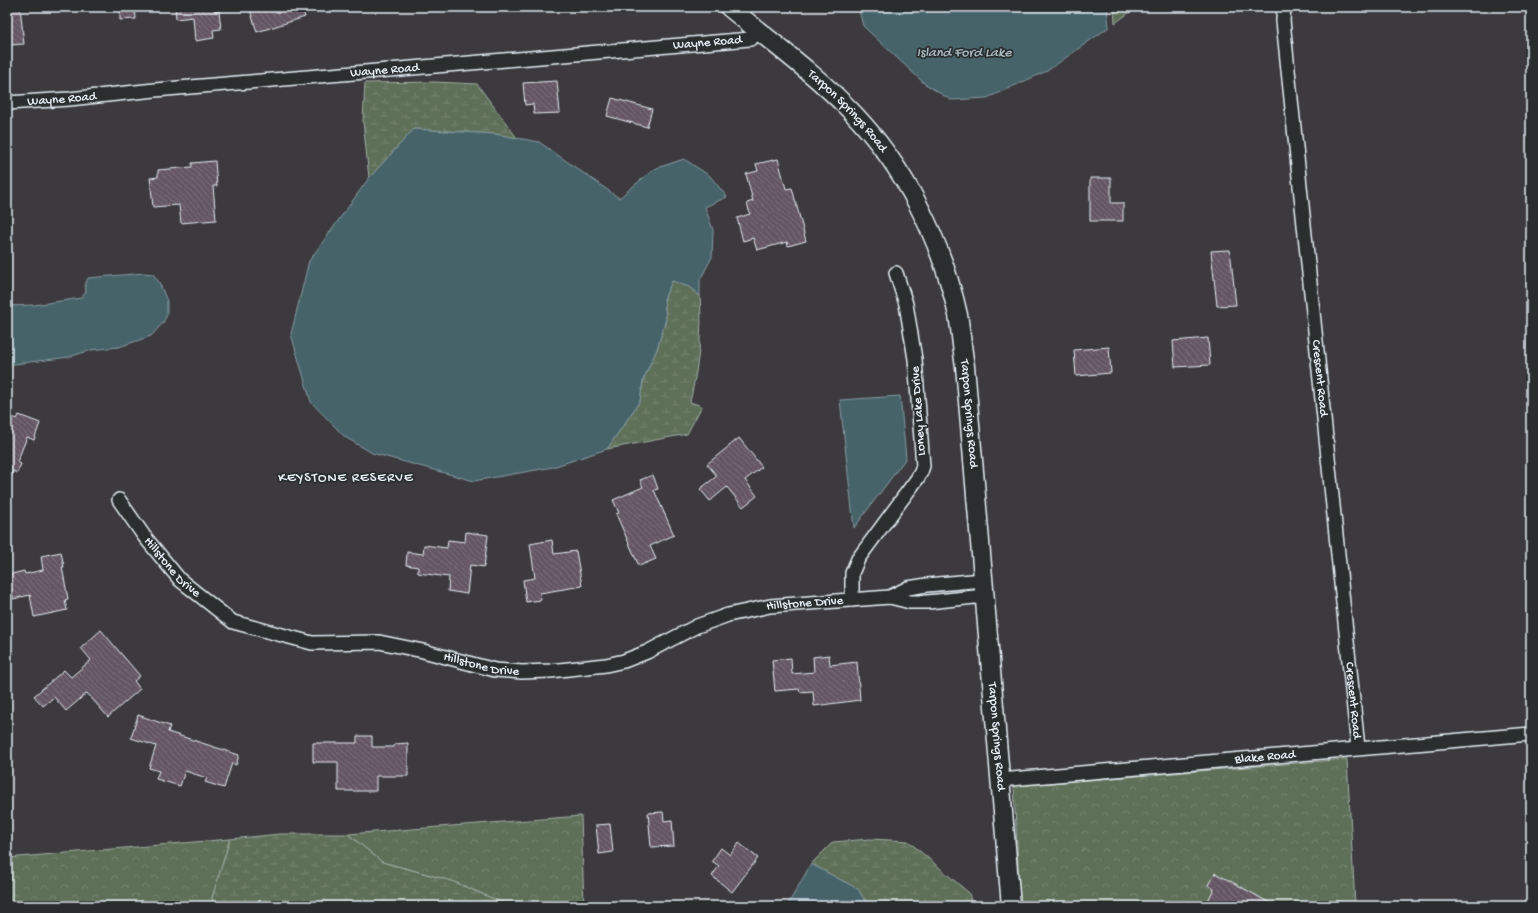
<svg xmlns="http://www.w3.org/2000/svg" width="1538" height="913" font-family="'Gochi Hand',sans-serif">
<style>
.forest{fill:url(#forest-crowns);stroke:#a3b0a8}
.wetland{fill:url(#wetland-marsh);stroke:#a3b0a8}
.water{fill:#46636a;stroke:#879ca3}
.building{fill:url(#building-back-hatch);stroke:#e8f1f8}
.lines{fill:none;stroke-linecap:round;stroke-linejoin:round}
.street-casing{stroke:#e8f1f8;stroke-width:16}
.secondary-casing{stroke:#e8f1f8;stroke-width:21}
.street{stroke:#2a2d2e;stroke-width:13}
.secondary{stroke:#2a2d2e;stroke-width:18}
.labels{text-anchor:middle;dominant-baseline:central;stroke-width:3.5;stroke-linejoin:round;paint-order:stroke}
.street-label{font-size:13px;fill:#e8f1f8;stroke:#2a2d2e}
.water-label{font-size:14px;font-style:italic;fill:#a7b8bf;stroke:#2a2d2e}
.neighbourhood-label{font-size:14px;letter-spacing:1px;fill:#e8f1f8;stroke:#2a2d2e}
</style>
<defs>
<pattern id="forest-crowns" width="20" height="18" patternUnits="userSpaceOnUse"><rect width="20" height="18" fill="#5e6f58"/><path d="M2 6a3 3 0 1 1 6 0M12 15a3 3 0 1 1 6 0" fill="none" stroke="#758471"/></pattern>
<pattern id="wetland-marsh" width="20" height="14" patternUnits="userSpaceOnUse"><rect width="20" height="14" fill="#5e6f58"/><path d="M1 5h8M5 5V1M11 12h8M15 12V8" fill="none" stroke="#758471"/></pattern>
<pattern id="building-back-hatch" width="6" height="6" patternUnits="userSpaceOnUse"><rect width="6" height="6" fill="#655764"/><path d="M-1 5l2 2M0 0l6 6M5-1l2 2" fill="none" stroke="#7b707b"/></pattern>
</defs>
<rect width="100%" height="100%" fill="#3c3a3e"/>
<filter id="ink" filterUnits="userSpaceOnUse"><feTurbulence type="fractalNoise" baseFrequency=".025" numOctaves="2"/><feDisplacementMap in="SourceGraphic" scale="8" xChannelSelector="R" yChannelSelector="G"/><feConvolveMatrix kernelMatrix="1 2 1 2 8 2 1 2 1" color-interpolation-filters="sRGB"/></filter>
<g filter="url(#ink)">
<!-- forest -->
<g class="forest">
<polygon points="1347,759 1355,905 1318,902 1316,906 1020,906 1014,786"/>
<polygon points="581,816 584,906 510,906 452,881 382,862 348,834"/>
<polygon points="230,839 212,898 214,906 7,906 7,858"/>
</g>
<!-- wetland -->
<g class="wetland">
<polygon points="1114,7 1137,7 1115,23"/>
<polygon points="434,82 477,84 517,138 495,134 414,129 369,178 363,121 365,83"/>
<path d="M 672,280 L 689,287 L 700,296 C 703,332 698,367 690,402 L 702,406 L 687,434 L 607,449 L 640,401 L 643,380 L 657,349 L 666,319 L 664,299 Z"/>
<polygon points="280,834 348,834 382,862 452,881 510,906 214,906 212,898 230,839"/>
<polygon points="870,839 908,841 969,893 972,906 868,906 858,889 811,864 833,842"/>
</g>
<!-- water -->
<g class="water">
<polygon points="858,7 1107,7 1109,27 1047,71 987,98 951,100 925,84 863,26"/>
<polygon points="414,129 495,134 539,142 619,198 654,169 684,159 710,176 727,197 705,207 713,230 712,257 700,280 700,296 689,287 672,281 664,299 666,319 657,349 643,380 640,401 607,449 553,467 474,481 372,453 345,437 311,402 291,334 309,261 369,178"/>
<polygon points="144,273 153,274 159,282 167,301 167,315 163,323 151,336 119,347 91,350 69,357 7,365 7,306 34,305 81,298 86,292 85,285 88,278"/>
<polygon points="900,396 906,458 854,528 840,400"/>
<polygon points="811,864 858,889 868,906 787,906"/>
</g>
<!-- building -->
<g class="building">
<polygon points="7,7 20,7 24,44 9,45"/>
<polygon points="120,7 135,7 136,19 120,20"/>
<polygon points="175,7 214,7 214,11 219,11 221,29 213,30 214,38 195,41 193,17 176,19"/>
<polygon points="257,7 302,7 305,17 257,32 250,10"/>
<polygon points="557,81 560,113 534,114 533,104 525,105 523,83"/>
<polygon points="612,98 652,109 647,127 607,116"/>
<polygon points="778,159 786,189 792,188 806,241 788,246 787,242 757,250 753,238 743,241 737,218 750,214 747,203 753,201 746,174 758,171 756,164"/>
<polygon points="215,161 217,186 213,186 216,220 181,223 179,205 153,207 150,178 158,177 158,170 192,167 192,163"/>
<polygon points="1090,178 1111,178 1111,203 1123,203 1123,221 1090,221"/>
<polygon points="1230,250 1236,305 1217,306 1211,251"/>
<polygon points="1208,338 1210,365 1175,367 1173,341"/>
<polygon points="1109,347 1111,373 1076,376 1074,350"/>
<polygon points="7,415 17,419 19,415 40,423 34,440 27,437 17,462 21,464 17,473 13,471 7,486"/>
<polygon points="739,438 762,467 745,480 757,496 743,507 727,487 710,501 700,489 717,476 707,464"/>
<polygon points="653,475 658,489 654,490 674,535 650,546 656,559 639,566 616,514 619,513 613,500 643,487 640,480"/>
<polygon points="466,532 488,535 484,567 470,565 467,594 448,591 449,577 418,573 418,567 406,565 407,552 423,554 424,545 447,548 448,540 465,542"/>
<polygon points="552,540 554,554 576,551 582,586 540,593 541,600 526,602 523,580 535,578 530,544"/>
<polygon points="61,552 64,567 62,567 68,599 65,600 67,610 34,617 30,595 13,599 8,575 24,571 25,574 43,570 41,556"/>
<polygon points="101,630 140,676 134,681 140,689 108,717 87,693 66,711 54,697 43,706 34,696 64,670 71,677 91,660 81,648"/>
<polygon points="829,655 830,665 857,662 860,700 814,706 813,691 800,692 799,689 775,691 772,660 791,658 792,674 814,672 813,657"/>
<polygon points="138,715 170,726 168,732 239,755 236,765 232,763 224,788 205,782 207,778 185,771 180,786 156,779 159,771 149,768 156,746 131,738"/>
<polygon points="357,736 372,736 372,747 394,747 395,744 408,743 408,776 376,776 376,791 338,791 338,762 313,762 313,743 357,743"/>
<polygon points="663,812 664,821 672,820 674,846 651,847 648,813"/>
<polygon points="610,824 613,852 599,854 596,825"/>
<polygon points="739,843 758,858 732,892 712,876 719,866 712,861 721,848 730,855"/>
<polygon points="1215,873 1243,888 1275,906 1205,906 1214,889 1208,885"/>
</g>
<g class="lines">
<!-- street casing -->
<g class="street-casing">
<g id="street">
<path id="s1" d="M 1284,7 L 1283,20 L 1284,31 L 1358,748"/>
<path id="s2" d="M 7,103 L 69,99 L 155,90 L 750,39 L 759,32"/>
<path id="s3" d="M 119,500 L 144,536 L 180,580 L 233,622 L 312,643 L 379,642 L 423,651 L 495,670 L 522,672 L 550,671 L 606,665 L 624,661 L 647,652 L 697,626 L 728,615 L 770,606 L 890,597 L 910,602 L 928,602 L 984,596"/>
<polyline points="890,597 908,588 927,585 983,580"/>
<polyline points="852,600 852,573 858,559 917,479 921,472 923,466 915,359 906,304 896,273"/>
<path id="s4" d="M 1000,780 L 1531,734"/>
</g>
</g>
<!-- secondary casing -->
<g class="secondary-casing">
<g id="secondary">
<path id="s5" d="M 729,7 C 770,41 814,73 851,111 C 905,167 941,239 958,315 C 961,332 962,349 965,366 L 1011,906"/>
</g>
</g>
<!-- street -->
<use href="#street" class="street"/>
<!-- secondary -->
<use href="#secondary" class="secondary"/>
</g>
</g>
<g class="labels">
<!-- street labels -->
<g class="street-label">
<text stroke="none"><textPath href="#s2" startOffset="703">Wayne Road</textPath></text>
<text stroke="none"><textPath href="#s2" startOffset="379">Wayne Road</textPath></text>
<text stroke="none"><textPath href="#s2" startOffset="55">Wayne Road</textPath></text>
<text stroke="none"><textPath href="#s5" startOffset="158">Tarpon Springs Road</textPath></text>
<text stroke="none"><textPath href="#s1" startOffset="373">Crescent Road</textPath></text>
<text transform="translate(919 411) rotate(-94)">Loney Lake Drive</text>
<text stroke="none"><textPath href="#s5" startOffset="493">Tarpon Springs Road</textPath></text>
<text stroke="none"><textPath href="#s3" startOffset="86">Hillstone Drive</textPath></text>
<text stroke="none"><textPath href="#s3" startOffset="758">Hillstone Drive</textPath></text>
<text stroke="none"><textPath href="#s3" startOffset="422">Hillstone Drive</textPath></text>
<text stroke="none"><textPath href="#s1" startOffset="697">Crescent Road</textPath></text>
<text stroke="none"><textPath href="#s5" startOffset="817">Tarpon Springs Road</textPath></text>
<text stroke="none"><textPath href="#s4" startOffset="266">Blake Road</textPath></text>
</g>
<!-- water labels -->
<g class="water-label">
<text x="964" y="53">Island Ford Lake</text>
</g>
<!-- neighbourhood labels -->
<g class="neighbourhood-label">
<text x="346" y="478">KEYSTONE RESERVE</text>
</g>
</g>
<!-- margin -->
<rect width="1538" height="913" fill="none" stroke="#2a2d2e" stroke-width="24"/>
<rect x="12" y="12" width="1514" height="889" fill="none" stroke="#e8f1f8" stroke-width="1.5" filter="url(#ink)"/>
</svg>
